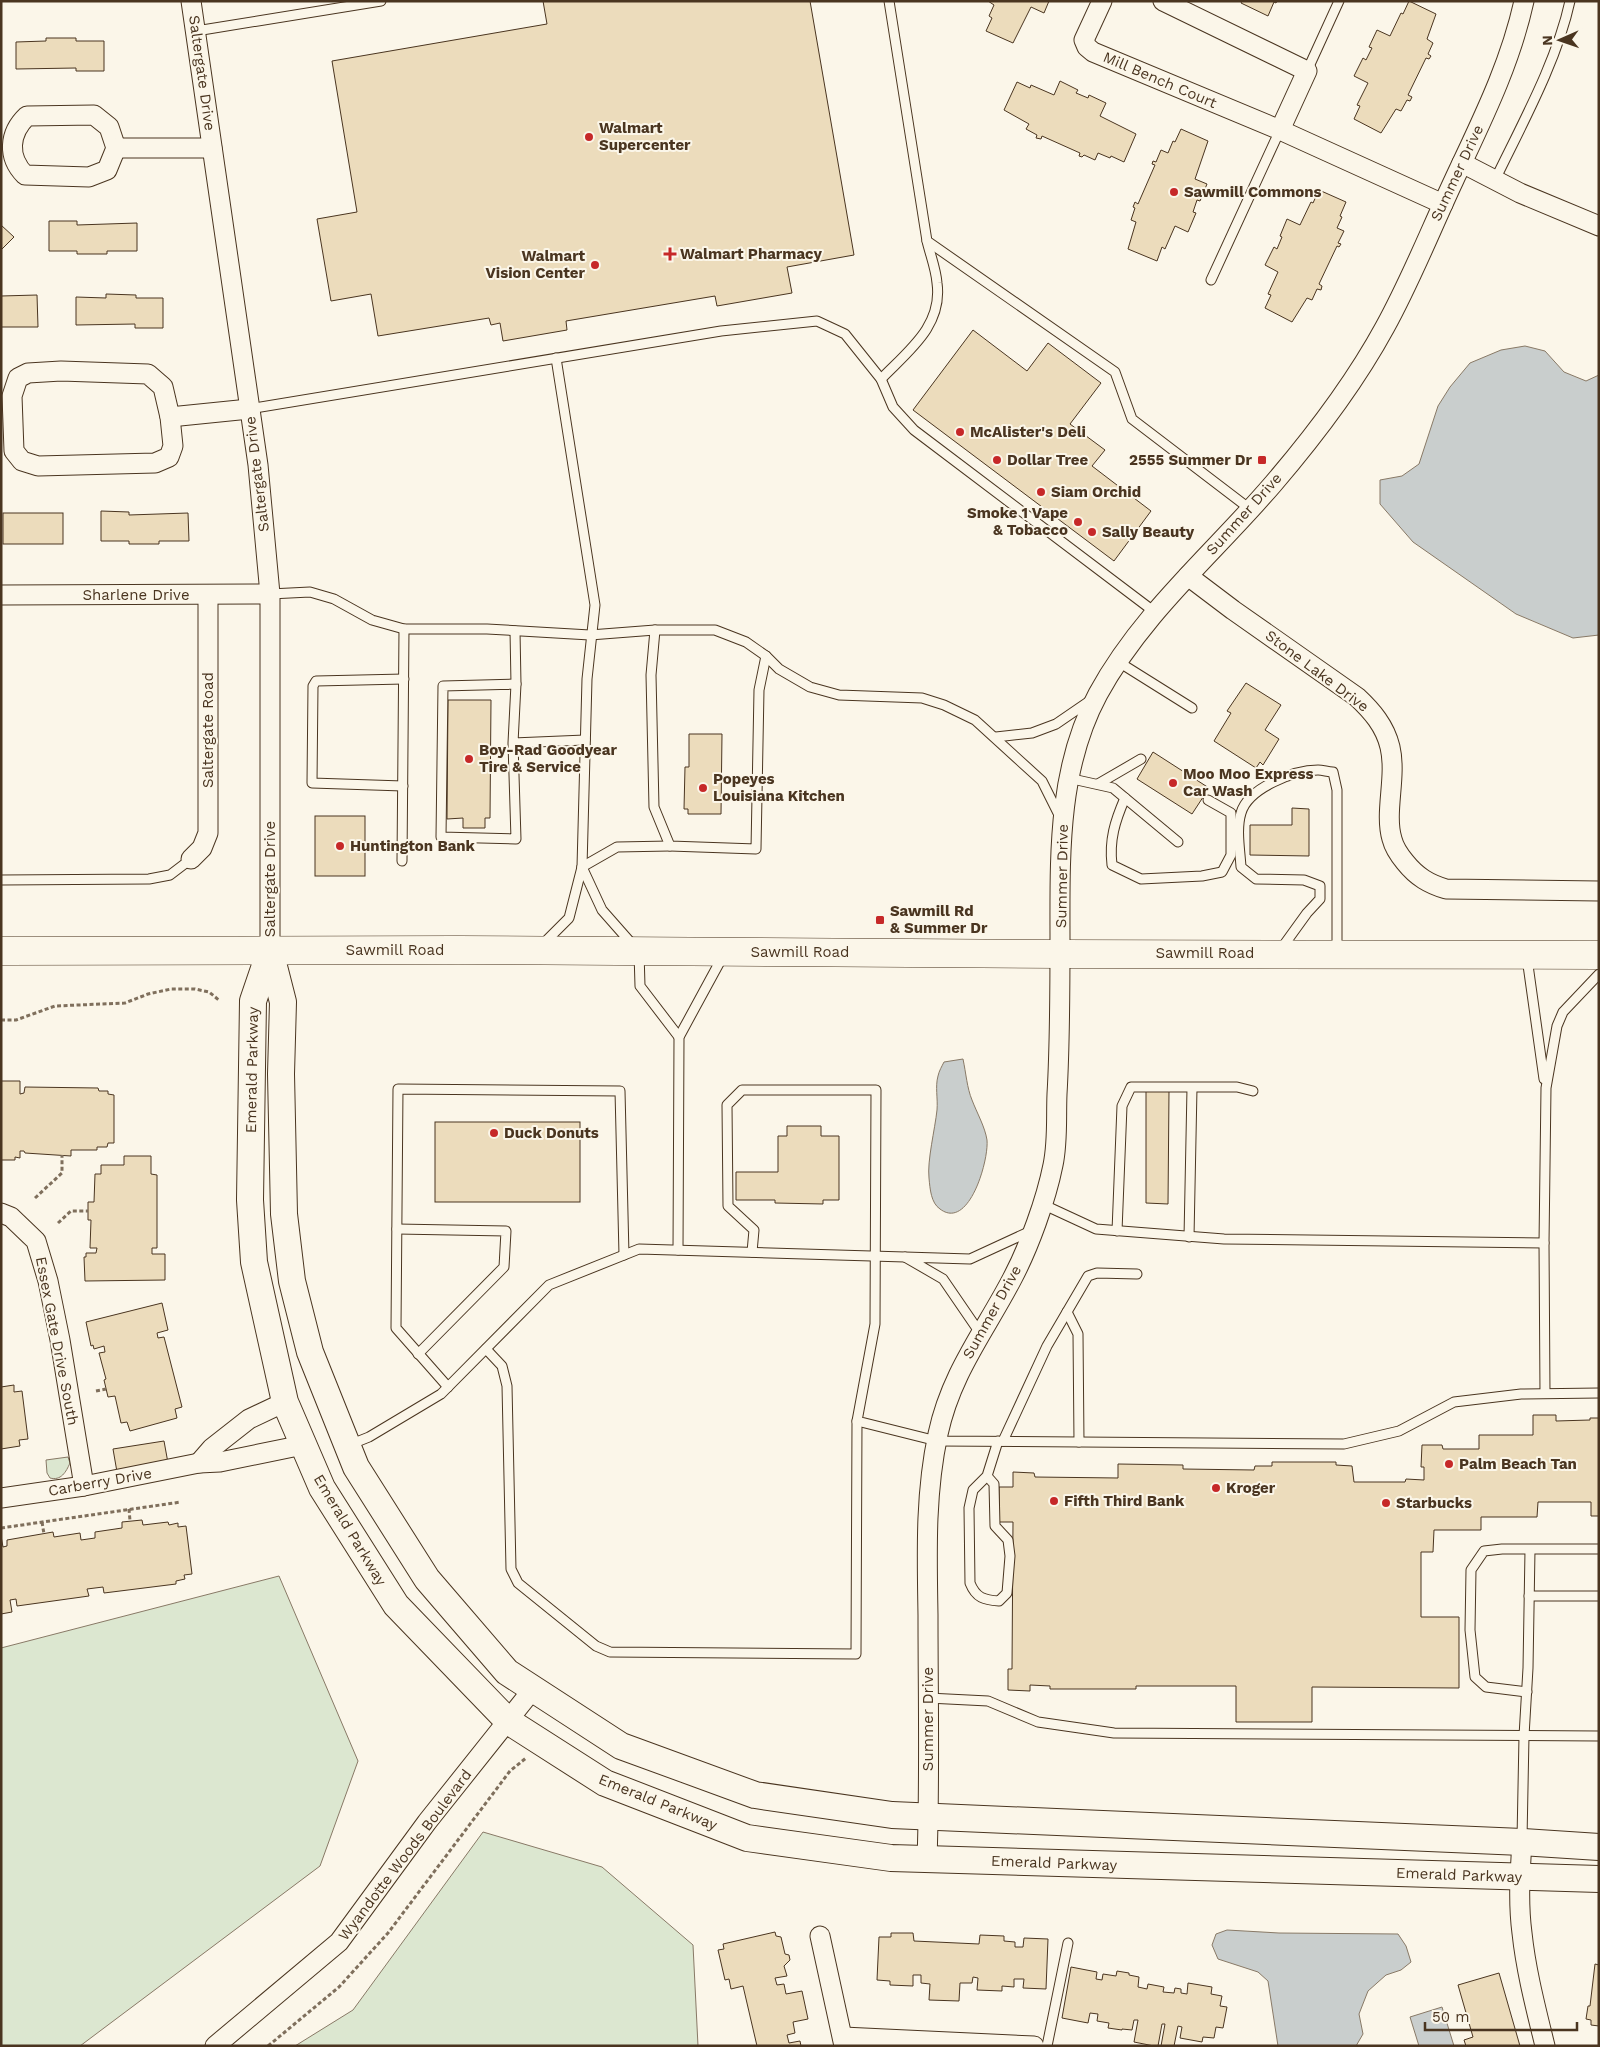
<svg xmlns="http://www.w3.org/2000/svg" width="1600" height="2047" font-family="'Work Sans',sans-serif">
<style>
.green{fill:#dce7d0;stroke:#887966}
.water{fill:#c9cecd;stroke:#887966}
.building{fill:#ecdcbc;stroke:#4a3520}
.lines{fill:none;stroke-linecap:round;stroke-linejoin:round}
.service-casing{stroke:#4a3520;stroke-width:11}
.minor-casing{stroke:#4a3520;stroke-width:21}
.secondary-casing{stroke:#4a3520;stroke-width:28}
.primary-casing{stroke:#4a3520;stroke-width:29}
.path{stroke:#7f6f5c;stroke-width:3;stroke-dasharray:4 2.5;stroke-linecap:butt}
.service{stroke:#fbf6e9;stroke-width:9}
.minor{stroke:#fbf6e9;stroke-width:19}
.secondary{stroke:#fbf6e9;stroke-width:26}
.primary{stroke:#fbf6e9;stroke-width:28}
.poi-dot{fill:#c62828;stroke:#fbf6e9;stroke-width:2}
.labels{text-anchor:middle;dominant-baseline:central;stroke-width:4;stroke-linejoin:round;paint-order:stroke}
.street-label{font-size:15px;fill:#4a3520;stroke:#fbf6e9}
.poi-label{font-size:15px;font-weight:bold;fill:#4a3520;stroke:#fbf6e9;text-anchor:start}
</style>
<rect width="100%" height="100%" fill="#fbf6e9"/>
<!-- green -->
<g class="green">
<path d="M 68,1457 L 70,1463 C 66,1472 61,1481 50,1478 L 47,1473 L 46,1460 Z"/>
<polygon points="279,1576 358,1761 320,1866 80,2046 1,2046 1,1648"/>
<polygon points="483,1832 602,1867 693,1945 698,2046 295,2046 353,2010"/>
</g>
<!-- water -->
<g class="water">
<polygon points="1525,346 1545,351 1564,372 1586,381 1599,375 1599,635 1573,638 1516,614 1413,542 1380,504 1380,480 1402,476 1419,464 1438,406 1450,387 1470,363 1501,350"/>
<path d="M 963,1059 C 966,1073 967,1088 972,1100 C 977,1113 985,1127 987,1140 C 989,1160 969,1231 940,1209 C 931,1203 930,1189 929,1178 C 927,1161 935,1129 937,1110 C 938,1098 935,1087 938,1076 C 939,1071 942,1066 944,1062 Z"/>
<polygon points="1227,1930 1279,1933 1398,1934 1406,1946 1411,1962 1401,1970 1386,1975 1368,1991 1359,2014 1363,2034 1356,2046 1278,2046 1268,1981 1258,1972 1218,1959 1212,1945 1216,1934"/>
<polygon points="1442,2007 1454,2046 1419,2046 1410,2017"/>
</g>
<!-- building -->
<g class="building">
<polygon points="543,1 810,1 854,255 787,267 792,293 717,306 715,296 566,321 567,330 503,341 500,323 491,325 489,318 378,336 371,294 331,301 317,219 357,212 332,61 547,24"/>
<polygon points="1049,1 1044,13 1031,7 1013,43 986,31 992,18 989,16 994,5 988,1"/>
<polygon points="1242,1 1277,1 1276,3 1274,2 1268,16 1241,3"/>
<polygon points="1409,1 1436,14 1427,39 1433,43 1428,54 1431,56 1429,59 1426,58 1408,95 1412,97 1410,101 1407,100 1401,111 1396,109 1381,133 1354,119 1360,106 1357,105 1368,83 1354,76 1363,58 1366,60 1372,48 1369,47 1377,30 1390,36 1401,13 1403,14"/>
<polygon points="46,38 76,38 76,41 104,41 104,71 76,71 76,68 16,69 16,42 46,41"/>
<polygon points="1060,81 1078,90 1076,93 1088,98 1089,95 1106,103 1100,116 1136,134 1124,162 1111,156 1110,158 1098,153 1095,160 1084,155 1082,157 1079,156 1080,153 1042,136 1041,139 1036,138 1037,135 1026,129 1029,124 1004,110 1017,82 1030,88 1031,85 1054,95"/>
<polygon points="1181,129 1208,141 1195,179 1207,184 1200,201 1197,200 1193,212 1196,213 1188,232 1175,226 1165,249 1162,247 1157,261 1128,249 1136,222 1131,220 1135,208 1133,207 1135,202 1138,204 1155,165 1152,164 1153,161 1156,162 1161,150 1168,153 1173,141 1175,142"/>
<polygon points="1319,190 1346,202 1340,216 1342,217 1337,228 1344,231 1338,243 1341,244 1339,247 1337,246 1319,284 1322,286 1321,290 1317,289 1312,300 1307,298 1292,322 1265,308 1271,295 1268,294 1278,272 1265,265 1274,247 1277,249 1282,237 1280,236 1287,219 1300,225 1311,202 1313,203"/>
<polygon points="49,221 77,221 77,225 137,223 137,251 107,251 107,254 77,254 77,251 49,251"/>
<polygon points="1,225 14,237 1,250"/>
<polygon points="106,294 136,295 136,298 163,298 163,328 135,328 135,324 76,325 76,297 106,298"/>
<polygon points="37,295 38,327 1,327 1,296"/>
<polygon points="973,330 1027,371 1048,343 1101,383 1070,424 1105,450 1092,466 1151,511 1114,561 913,410"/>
<polygon points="101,511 129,512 129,515 188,513 189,541 159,541 159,544 129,544 129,541 101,541"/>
<rect x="3" y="513" width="60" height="31"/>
<polygon points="1246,683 1281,705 1265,730 1279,739 1263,765 1260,762 1256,768 1214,741 1231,713 1227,711"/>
<polygon points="448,700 491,700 490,818 485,818 485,828 463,828 463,818 447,819"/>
<polygon points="689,734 722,734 721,814 688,814 688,809 684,809 685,767 689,767"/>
<polygon points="1153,752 1209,788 1192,814 1137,779"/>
<polygon points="1292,808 1309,809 1309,856 1250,855 1250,825 1292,825"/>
<rect x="315" y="816" width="50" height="60"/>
<polygon points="1,1081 20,1081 20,1094 24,1093 25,1087 98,1088 99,1091 108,1091 108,1094 114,1095 114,1143 108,1143 107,1147 97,1147 97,1150 71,1150 71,1156 25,1153 24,1151 20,1151 20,1158 15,1157 15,1160 1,1160"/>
<polygon points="1146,1091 1169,1091 1168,1204 1146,1203"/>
<rect x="435" y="1122" width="145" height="80"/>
<polygon points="787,1126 821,1126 821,1136 839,1136 839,1200 823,1200 823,1204 775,1203 775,1200 736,1200 736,1172 778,1172 778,1136 787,1136"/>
<polygon points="124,1156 151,1156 151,1174 157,1175 157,1248 152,1248 152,1254 165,1254 165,1280 85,1281 84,1257 86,1257 86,1253 96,1253 97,1248 90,1248 91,1220 88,1220 88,1202 94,1202 95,1174 101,1174 101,1165 124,1165"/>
<polygon points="162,1303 168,1330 157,1333 158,1338 164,1337 182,1407 175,1409 177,1418 130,1431 127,1422 121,1423 115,1396 108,1397 104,1380 106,1379 99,1353 105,1352 104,1346 94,1349 93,1345 91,1346 86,1322"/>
<polygon points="14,1385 14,1392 22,1391 28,1439 19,1440 20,1446 1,1449 1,1387"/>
<polygon points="1533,1415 1556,1415 1556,1421 1590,1420 1590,1418 1599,1418 1599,1516 1591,1516 1591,1502 1538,1502 1537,1517 1481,1517 1481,1530 1434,1530 1433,1552 1421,1552 1421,1617 1459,1617 1459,1688 1312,1687 1312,1722 1236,1722 1236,1686 1136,1686 1136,1689 1050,1689 1050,1686 1030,1685 1030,1691 1008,1690 1008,1669 1012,1669 1013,1522 999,1522 999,1487 1013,1487 1013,1472 1034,1473 1035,1477 1118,1478 1118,1464 1183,1465 1183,1469 1254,1470 1255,1466 1272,1466 1272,1462 1336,1462 1336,1465 1352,1466 1354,1482 1405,1482 1406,1479 1424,1480 1424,1467 1421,1467 1422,1445 1442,1445 1443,1449 1479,1449 1479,1435 1533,1435"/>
<polygon points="164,1441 168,1463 117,1472 113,1449"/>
<polygon points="142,1520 143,1525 168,1522 169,1525 178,1523 178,1527 186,1526 192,1574 184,1575 185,1579 176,1581 176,1584 104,1593 103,1587 87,1589 89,1596 17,1606 16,1599 10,1600 12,1612 1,1614 1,1536 3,1547 7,1546 7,1540 53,1532 54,1537 80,1533 81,1540 95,1538 95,1532 122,1528 122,1522"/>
<polygon points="775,1932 776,1936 781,1937 785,1954 789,1955 790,1960 784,1966 787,1976 775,1978 777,1985 784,1984 786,1994 802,1991 808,2019 793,2022 795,2033 787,2035 789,2043 800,2041 801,2046 757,2046 743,1986 731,1989 729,1979 725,1980 718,1950 724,1949 723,1944"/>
<polygon points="891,1933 913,1933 914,1941 979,1944 980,1935 1004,1936 1004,1941 1015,1942 1015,1947 1023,1947 1024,1938 1048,1939 1046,1989 1023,1988 1024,1979 1014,1979 1014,1987 1002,1986 1002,1991 977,1990 978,1978 973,1977 972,1983 960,1983 959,2001 929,2000 930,1984 921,1983 921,1975 913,1975 913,1986 890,1985 890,1981 877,1980 879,1937 891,1937"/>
<polygon points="1595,1964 1599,1965 1599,2026 1591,2025 1591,2020 1586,2019 1588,2006 1590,2006"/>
<polygon points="1071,1967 1097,1972 1096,1979 1102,1980 1103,1974 1116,1976 1117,1971 1129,1973 1129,1975 1139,1977 1138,1987 1147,1989 1148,1984 1164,1987 1163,1992 1174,1993 1175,1988 1181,1989 1181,1993 1187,1994 1188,1983 1212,1987 1211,1994 1222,1996 1220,2006 1227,2007 1223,2028 1216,2027 1214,2038 1203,2037 1202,2042 1180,2038 1182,2027 1178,2026 1174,2046 1161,2046 1165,2024 1162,2024 1158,2046 1154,2046 1134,2042 1138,2020 1134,2020 1132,2030 1122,2029 1122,2030 1108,2028 1109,2023 1097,2021 1098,2014 1090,2013 1088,2023 1062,2018"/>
<polygon points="1499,1973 1520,2046 1466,2046 1464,2040 1473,2037 1458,1985"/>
</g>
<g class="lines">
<!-- service casing -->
<g class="service-casing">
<g id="service">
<polyline points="889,1 927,241 1115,372 1132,419 1250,509"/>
<polyline points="196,31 381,1"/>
<polyline points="1307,71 1339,1"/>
<path d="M 1495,180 C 1522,124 1557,61 1570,1"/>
<polyline points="1211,280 1280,130"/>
<path d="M 881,379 C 908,351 943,326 937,283 C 936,269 930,254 927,241"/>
<polyline points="249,409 721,331 817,321 845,334 881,379 893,407 914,430 1156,613"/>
<polyline points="270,594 310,592 334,599 372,620 404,629 487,629 590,635 655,630 715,630 746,642 766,656 779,669 810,687 839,695 922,698 944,705 975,720 1042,781 1060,817"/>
<polyline points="655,630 651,675 654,807 670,846 756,849 759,690 766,656"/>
<polyline points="515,631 516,684"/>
<polyline points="1117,661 1192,708"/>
<polyline points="996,737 1032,733 1056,724 1091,700"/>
<polyline points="513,743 516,684 443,686 441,837 516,839 513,743 585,740"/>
<polyline points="1068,778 1113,788 1178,842"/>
<polyline points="1098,784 1141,759"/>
<polyline points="403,786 312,783 313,686 316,681 404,679"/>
<path d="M 1125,798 C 1115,821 1109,840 1112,865 L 1141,879 L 1202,876 L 1222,872 L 1231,855 L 1231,813 L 1208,800"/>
<polyline points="402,861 404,629"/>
<polyline points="582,867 602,910 639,952 640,986 679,1037"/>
<polyline points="582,867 617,847 670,846"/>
<polyline points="1,880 149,879 170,875 191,859"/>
<polyline points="543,944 569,918 582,867 587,679 595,605 556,358"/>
<path d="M 1281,949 L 1307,913 L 1320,899 L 1320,886 L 1304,880 L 1256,879 L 1241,867 C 1240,850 1236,829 1241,813 C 1248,788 1294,770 1318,770 C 1323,770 1328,772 1333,772 L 1337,790 L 1337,951"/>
<polyline points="1527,958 1544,1079"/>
<polyline points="1042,1204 1096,1229 1224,1239 1544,1243"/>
<polyline points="397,1229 506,1231 504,1267 418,1354"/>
<polyline points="1117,1231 1122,1106 1131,1087 1237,1087 1253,1091"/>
<polyline points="1189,1237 1192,1088"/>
<polyline points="678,1250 679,1037 723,956"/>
<polyline points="752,1252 754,1230 728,1206 727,1105 742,1090 876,1090 875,1324 857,1421 937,1441 1344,1444 1399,1431 1454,1402 1521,1394 1599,1393"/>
<polyline points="1067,1312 1078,1334 1079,1442"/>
<polyline points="980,1333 943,1279 905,1257 970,1259 1033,1230"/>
<polyline points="486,1349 502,1366 507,1386 511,1569 518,1583 596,1646 610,1652 856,1654 857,1421"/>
<polyline points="448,1387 396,1328 398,1089 620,1091 624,1255"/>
<polyline points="1545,1393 1544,1243 1546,1088 1557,1026 1563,1012 1599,974"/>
<polyline points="1003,1441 1047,1346 1088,1276 1097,1273 1137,1274"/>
<polyline points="349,1445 369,1437 441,1394 549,1285 639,1249 905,1257"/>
<path d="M 987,1476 L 994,1484 L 995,1526 L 1008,1540 L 1010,1556 L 1007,1593 L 999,1601 C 984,1600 976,1598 970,1583 L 969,1508 L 973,1490 L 987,1476 L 998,1441"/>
<polyline points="1529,1596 1599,1596"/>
<polyline points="1527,1692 1486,1687 1475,1677 1470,1630 1471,1570 1484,1551 1502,1549 1599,1549"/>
<polyline points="928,1698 988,1701 1038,1722 1114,1733 1599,1736"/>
<polyline points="1522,1839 1524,1736 1528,1668 1530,1550"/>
<polyline points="1047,2046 1068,1943"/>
</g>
</g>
<!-- minor casing -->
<g class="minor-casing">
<g id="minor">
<polyline points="191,1 258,465 270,594 270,951"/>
<polyline points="1102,1 1084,40 1087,47 1093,52 1280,130 1443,204"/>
<polyline points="1163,1 1307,71 1280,130"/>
<path d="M 94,115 L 109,127 L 116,148 L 107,170 L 89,177 L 25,175 C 7,157 9,133 27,116 Z"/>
<polyline points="116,148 212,148"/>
<polyline points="1462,163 1520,193 1599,226"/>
<polygon points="61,371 148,374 163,387 170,417 173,446 169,457 155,463 38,466 22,461 14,451 12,396 18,378 28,373"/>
<polyline points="170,417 249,409"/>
<path d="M 1188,576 L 1233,610 L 1357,697 C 1372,711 1385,726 1390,747 C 1397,777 1384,812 1392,839 C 1394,847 1400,856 1405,862 C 1417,877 1429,884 1446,889 L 1599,891"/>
<polyline points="1,595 270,594"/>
<polyline points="191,859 202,848 208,833 208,595"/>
<polyline points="1,1213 11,1217 36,1241 48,1281 60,1340 84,1486"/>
<polyline points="199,1463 212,1448 249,1419 285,1402"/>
<polyline points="1,1498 84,1486 199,1463 220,1462 303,1445"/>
<path d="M 1522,1842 C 1520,1872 1518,1903 1522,1933 C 1526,1971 1536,2009 1545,2046"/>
<path d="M 927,1859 C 930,1778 928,1697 928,1615 C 927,1554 925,1494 938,1434 C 951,1373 985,1331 1012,1279 C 1029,1247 1046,1200 1053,1165 C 1058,1142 1056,1117 1057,1094 C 1060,1043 1060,992 1060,942 C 1060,857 1057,770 1098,694 C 1142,613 1214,553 1273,484 C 1315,435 1354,384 1385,327 C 1411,280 1431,229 1454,180 C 1481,122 1510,65 1524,1"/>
<polyline points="820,1936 844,2046"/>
<polyline points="843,2037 1034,2046"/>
<polyline points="215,2046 339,1942 427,1822 533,1689"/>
</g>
</g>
<!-- secondary casing -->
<g class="secondary-casing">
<g id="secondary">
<polyline points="270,951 253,1001 250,1200 254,1262 285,1402 322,1488 396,1605 508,1721 605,1783 747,1838 891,1858 1599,1879"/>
<polyline points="270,951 283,1002 281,1074 284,1214 292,1281 310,1352 356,1467 427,1579 507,1672 621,1746 755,1795 892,1815 1522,1842 1599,1847"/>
</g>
</g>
<!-- primary casing -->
<g class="primary-casing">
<polyline id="primary" points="1,951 458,950 1060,954 1599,955"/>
</g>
<!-- path -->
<g class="path">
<polyline points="1,1020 16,1020 55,1006 125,1003 148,994 171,989 195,989 209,992 220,1001"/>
<polyline points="35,1198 62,1173 62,1155"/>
<polyline points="58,1223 71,1211 88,1211"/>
<polyline points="96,1391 106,1389"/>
<polyline points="129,1509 130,1521"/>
<polyline points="42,1522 44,1534"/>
<polyline points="1,1528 181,1502"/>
<polyline points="268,2046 339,1987 388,1933 510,1771 526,1758"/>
</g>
<!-- service -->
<use href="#service" class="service"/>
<!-- minor -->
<use href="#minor" class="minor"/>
<!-- secondary -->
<use href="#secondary" class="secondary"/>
<!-- primary -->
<use href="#primary" class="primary"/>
</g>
<!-- markers -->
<g class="poi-dot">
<circle cx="589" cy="137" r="5"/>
<circle cx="1174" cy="192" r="5"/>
<path d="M667.5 246.5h5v5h5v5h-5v5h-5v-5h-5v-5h5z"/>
<circle cx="595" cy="265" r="5"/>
<circle cx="960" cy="432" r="5"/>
<circle cx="997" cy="460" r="5"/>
<rect x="1257" y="455" width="10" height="10" rx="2.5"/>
<circle cx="1041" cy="492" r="5"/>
<circle cx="1078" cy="522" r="5"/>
<circle cx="1092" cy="532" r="5"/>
<circle cx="469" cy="759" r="5"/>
<circle cx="1173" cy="783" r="5"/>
<circle cx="703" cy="788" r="5"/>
<circle cx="340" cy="846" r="5"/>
<rect x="875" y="915" width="10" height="10" rx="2.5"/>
<circle cx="494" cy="1133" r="5"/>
<circle cx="1449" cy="1464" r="5"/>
<circle cx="1216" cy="1488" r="5"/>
<circle cx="1054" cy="1501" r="5"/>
<circle cx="1386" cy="1503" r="5"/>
</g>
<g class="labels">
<!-- street labels -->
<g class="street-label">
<text transform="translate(202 73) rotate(82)">Saltergate Drive</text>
<text transform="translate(1160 80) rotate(23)">Mill Bench Court</text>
<text transform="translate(1457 173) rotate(-65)">Summer Drive</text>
<text transform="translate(257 474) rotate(-97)">Saltergate Drive</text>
<text transform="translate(1244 514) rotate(-48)">Summer Drive</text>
<text x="136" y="595">Sharlene Drive</text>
<text transform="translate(1317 671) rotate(37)">Stone Lake Drive</text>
<text transform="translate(208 730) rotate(-90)">Saltergate Road</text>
<text transform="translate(1062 876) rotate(-89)">Summer Drive</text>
<text transform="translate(270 879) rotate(-90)">Saltergate Drive</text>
<text x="395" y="950">Sawmill Road</text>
<text x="800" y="952">Sawmill Road</text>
<text x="1205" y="953">Sawmill Road</text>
<text transform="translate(252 1070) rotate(-89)">Emerald Parkway</text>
<text transform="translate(992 1312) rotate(-61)">Summer Drive</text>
<text transform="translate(57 1341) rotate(79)">Essex Gate Drive South</text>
<text transform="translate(100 1482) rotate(-10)">Carberry Drive</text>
<text transform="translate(350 1530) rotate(59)">Emerald Parkway</text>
<text transform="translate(928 1719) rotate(-90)">Summer Drive</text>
<text transform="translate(658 1802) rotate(22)">Emerald Parkway</text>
<text transform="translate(405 1855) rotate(-53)">Wyandotte Woods Boulevard</text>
<text transform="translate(1054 1863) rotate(2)">Emerald Parkway</text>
<text transform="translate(1459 1875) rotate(2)">Emerald Parkway</text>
</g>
<!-- poi labels -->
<g class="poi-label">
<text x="599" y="128">Walmart<tspan x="599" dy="17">Supercenter</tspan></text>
<text x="1184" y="192">Sawmill Commons</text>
<text x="680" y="254">Walmart Pharmacy</text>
<text x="585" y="256" text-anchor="end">Walmart<tspan x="585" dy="17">Vision Center</tspan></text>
<text x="970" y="432">McAlister's Deli</text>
<text x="1007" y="460">Dollar Tree</text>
<text x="1252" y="460" text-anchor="end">2555 Summer Dr</text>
<text x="1051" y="492">Siam Orchid</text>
<text x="1068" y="513" text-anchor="end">Smoke 1 Vape<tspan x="1068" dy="17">&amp; Tobacco</tspan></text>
<text x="1102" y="532">Sally Beauty</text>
<text x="479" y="750">Boy-Rad Goodyear<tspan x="479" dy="17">Tire &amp; Service</tspan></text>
<text x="1183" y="774">Moo Moo Express<tspan x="1183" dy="17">Car Wash</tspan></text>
<text x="713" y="779">Popeyes<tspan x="713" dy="17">Louisiana Kitchen</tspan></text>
<text x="350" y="846">Huntington Bank</text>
<text x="890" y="911">Sawmill Rd<tspan x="890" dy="17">&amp; Summer Dr</tspan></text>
<text x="504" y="1133">Duck Donuts</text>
<text x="1459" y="1464">Palm Beach Tan</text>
<text x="1226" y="1488">Kroger</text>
<text x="1064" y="1501">Fifth Third Bank</text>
<text x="1396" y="1503">Starbucks</text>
</g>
</g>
<!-- border -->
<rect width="1600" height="2047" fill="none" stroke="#4a3520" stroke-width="5"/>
<!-- north arrow -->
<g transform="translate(1560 40) rotate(268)" stroke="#fbf6e9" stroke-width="4" paint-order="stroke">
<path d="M0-4L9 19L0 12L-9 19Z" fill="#4a3520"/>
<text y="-8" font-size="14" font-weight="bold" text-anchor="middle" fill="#4a3520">N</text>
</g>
<!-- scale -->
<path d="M1425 2022v8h152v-8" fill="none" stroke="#4a3520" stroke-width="2.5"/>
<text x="1432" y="2022" font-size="15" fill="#4a3520" stroke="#fbf6e9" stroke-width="4" paint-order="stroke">50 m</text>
</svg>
